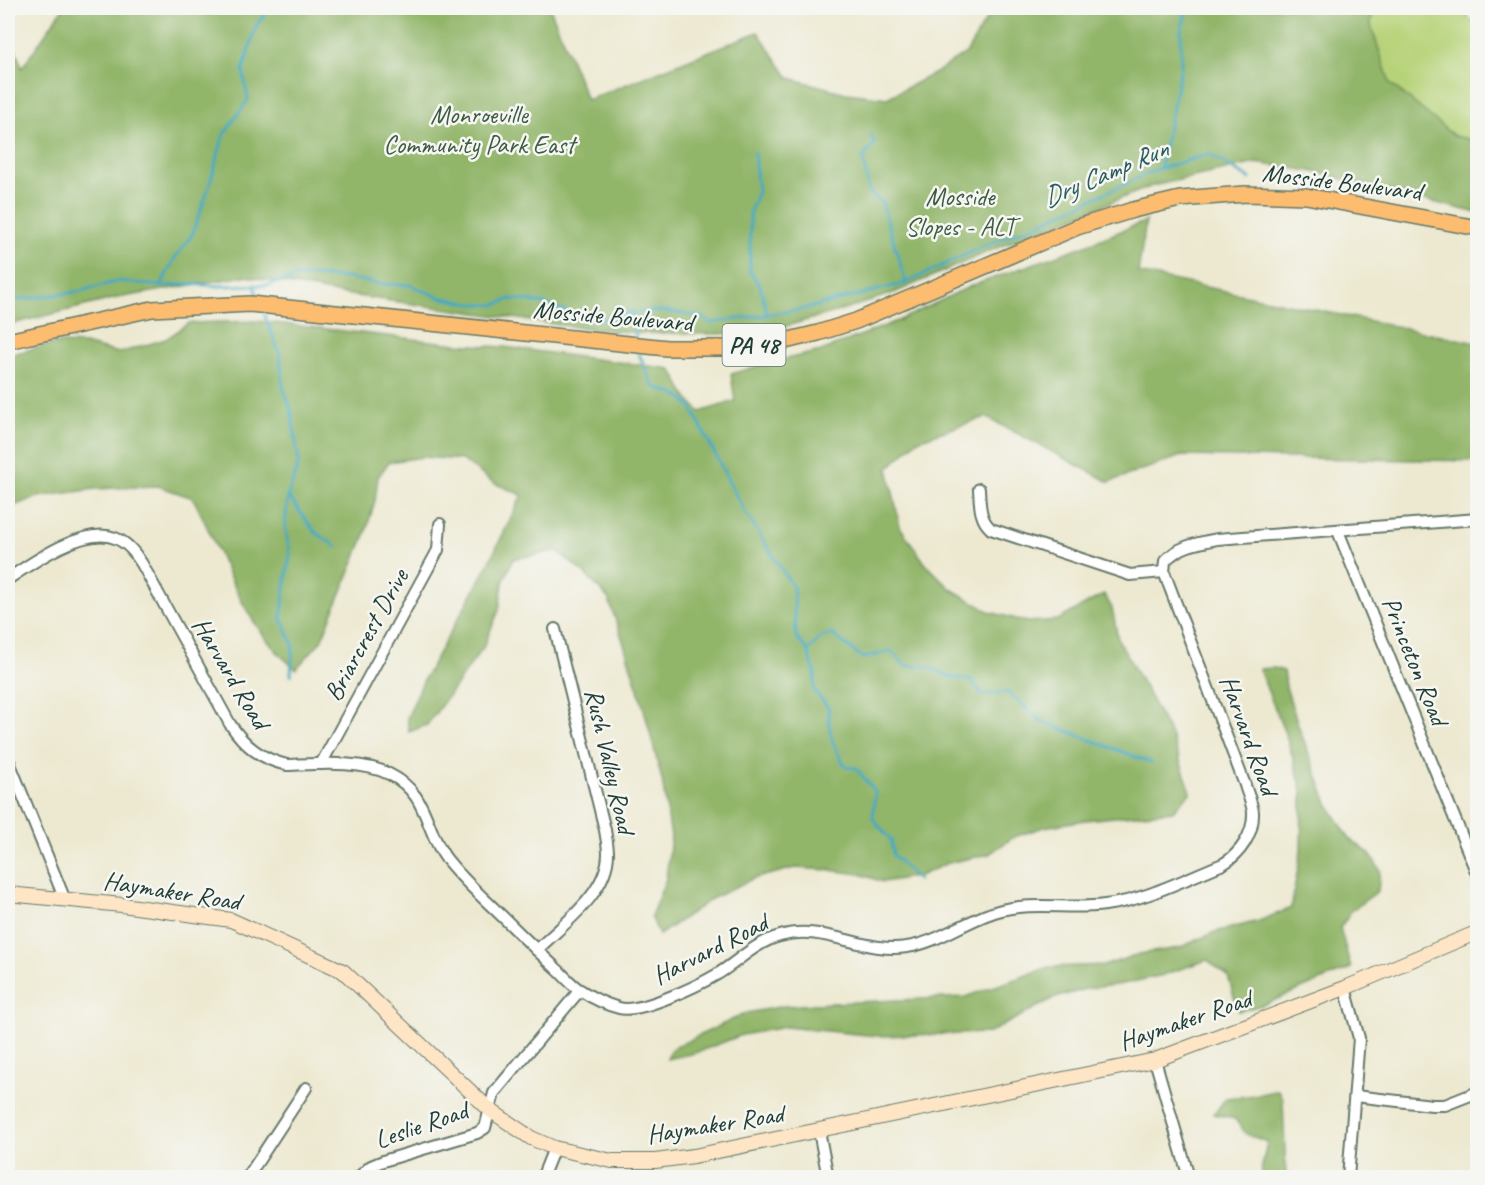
<svg xmlns="http://www.w3.org/2000/svg" width="1485" height="1185" font-family="Caveat,sans-serif">
<style>
.green{fill:#b7d379;stroke:#6b8856;stroke-width:1.5}
.forest{fill:#91b569;stroke:#58794e;stroke-width:1.5}
.lines{fill:none;stroke-linecap:round;stroke-linejoin:round}
.stream{stroke:#41a9c1;stroke-width:3}
.minor-casing{stroke:#67796b;stroke-width:14}
.secondary-casing{stroke:#67796b;stroke-width:16}
.primary-casing{stroke:#67796b;stroke-width:18}
.minor{stroke:#fff;stroke-width:10}
.secondary{stroke:#fee5c5;stroke-width:14}
.primary{stroke:#fcbd6f;stroke-width:15}
.labels{text-anchor:middle;dominant-baseline:central;stroke-width:5;stroke-linejoin:round;paint-order:stroke}
.shield{fill:#f6f6f2;stroke:#60746d;stroke-width:1.5}
.shield-label{font-size:24px;font-weight:bold;fill:#1f3d34}
.park-label{font-size:26px;fill:#3d5b42;stroke:#f6f6f2}
.street-label{font-size:26px;fill:#1f3d34;stroke:#f6f6f2}
.water-label{font-size:27px;font-style:italic;fill:#295d5e;stroke:#f6f6f2}
</style>
<rect width="100%" height="100%" fill="#f6f6f2"/>
<filter id="ink" filterUnits="userSpaceOnUse"><feTurbulence type="fractalNoise" baseFrequency=".0167" numOctaves="2"/><feDisplacementMap in="SourceGraphic" scale="12" xChannelSelector="R" yChannelSelector="G"/><feConvolveMatrix kernelMatrix="1 2 1 2 8 2 1 2 1" color-interpolation-filters="sRGB"/></filter>
<filter id="wash" filterUnits="userSpaceOnUse"><feTurbulence type="fractalNoise" baseFrequency=".008" numOctaves="4" result="noise"/><feDisplacementMap in="SourceGraphic" scale="24" xChannelSelector="R" yChannelSelector="G"/><feGaussianBlur stdDeviation="1.35" result="paint"/><feColorMatrix in="noise" values="0 0 0 0 0 0 0 0 0 0 0 0 0 0 0 0 0 1.4 0 .05"/><feComposite in="paint" operator="in"/></filter>
<g filter="url(#wash)">
<rect width="100%" height="100%" fill="#ede9d1"/>
<!-- green -->
<polygon class="green" points="1372,8 1470,8 1467,17 1477,24 1477,141 1454,136 1389,83 1371,26"/>
<!-- forest -->
<g class="forest">
<polygon points="63,8 550,8 587,100 758,32 789,78 846,93 887,98 937,72 967,52 993,8 1372,8 1371,26 1390,83 1454,136 1477,141 1477,213 1311,171 1256,163 1152,186 1001,246 896,292 849,308 783,327 720,334 640,333 568,326 336,293 245,276 117,298 8,325 8,27 22,68"/>
<path d="M 1146,221 L 1138,273 L 1477,343 L 1477,461 L 1181,456 L 1109,482 L 986,417 L 918,440 L 888,468 L 900,527 L 925,563 L 951,589 L 990,612 L 1028,622 L 1058,620 L 1104,594 L 1112,608 L 1118,639 L 1171,735 L 1191,792 L 1173,811 L 1085,820 L 1044,827 L 1014,837 L 989,854 L 948,863 L 919,876 L 883,882 L 860,874 L 829,870 L 795,868 L 752,879 L 713,898 L 659,935 L 651,916 L 666,879 L 671,837 L 662,780 L 644,709 L 625,647 L 608,598 L 585,574 L 557,551 L 513,559 L 503,583 L 499,610 L 483,648 L 427,725 L 409,732 L 407,718 L 424,679 L 485,571 L 522,495 L 494,483 L 462,460 L 423,457 L 389,462 L 378,477 L 375,500 L 365,535 L 321,641 L 296,669 C 242,627 224,557 193,498 L 158,486 L 95,489 L 38,497 L 8,508 L 8,355 L 56,343 L 84,344 L 119,353 L 166,339 L 189,323 L 258,321 L 456,344 L 504,347 L 671,369 L 687,398 L 700,412 L 735,401 L 731,374 L 768,363 L 821,351 L 900,320 L 971,286 L 1086,245 Z"/>
<polygon points="1274,668 1284,671 1286,687 1299,728 1329,806 1349,838 1369,853 1380,870 1378,891 1352,910 1340,928 1351,968 1263,1005 1238,1011 1228,976 1207,960 1163,975 1123,984 1085,989 1052,999 989,1033 877,1036 785,1027 742,1035 695,1053 667,1059 671,1049 746,1013 785,1006 832,1003 965,997 1049,967 1106,965 1139,954 1179,948 1215,932 1259,921 1291,908 1301,851 1302,790 1288,741 1259,669"/>
<polygon points="1278,1090 1283,1100 1286,1177 1260,1177 1267,1142 1246,1134 1235,1119 1214,1114 1226,1098 1256,1095"/>
</g>
<g class="lines">
<!-- stream -->
<g class="stream">
<polyline points="870,135 875,143 863,158 869,192 882,203 906,283"/>
<polyline points="754,152 758,191 750,212 750,272 760,285 767,314"/>
<polyline points="1160,168 1181,67 1181,31 1187,8"/>
<polyline points="161,285 175,258 192,235 208,190 224,134 248,100 243,70 257,24 271,8"/>
<polyline points="254,285 258,296"/>
<polyline points="8,301 76,292 119,281 160,286 189,284 219,286 269,285 297,277 316,276 348,278 380,284 410,285 439,297 472,304 494,305 511,299 521,300 541,303 586,318 605,319 631,312 664,311 699,316 711,323 804,309 906,283 986,245 1038,224 1155,170 1209,154 1250,179"/>
<polyline points="631,312 636,336"/>
<polyline points="264,314 280,354 283,387 291,409 299,462 288,496 285,525 290,554 281,617 293,644 291,675"/>
<path d="M 639,354 L 653,386 L 681,397 L 691,407 L 743,509 L 793,587 L 796,637 L 808,651 L 815,673 L 814,690 L 829,709 C 827,729 834,750 846,767 L 856,768 L 875,792 L 873,819 L 891,840 L 893,855 L 918,880"/>
<polyline points="289,497 315,532 337,547"/>
<polyline points="808,651 821,637 832,634 863,658 891,651 906,666 926,666 950,677 971,680 982,695 1008,692 1041,721 1152,763"/>
</g>
</g>
</g>
<g filter="url(#ink)">
<g class="lines">
<!-- minor casing -->
<g class="minor-casing">
<g id="minor">
<path d="M 979,489 C 980,503 979,519 991,529 L 1130,575 L 1164,572"/>
<polyline points="1338,531 1478,876"/>
<path d="M 8,579 C 33,562 84,526 115,538 C 128,543 135,553 142,564 L 230,724 C 245,746 261,759 287,765 C 317,764 362,760 389,774 C 428,793 424,827 445,857 C 463,881 488,902 509,923 C 526,940 543,956 560,972 C 566,978 573,986 580,990 C 591,997 607,1005 619,1008 C 639,1014 697,986 716,975 C 738,962 754,943 780,936 C 824,923 863,954 907,947 C 940,942 966,920 998,911 C 1033,901 1069,910 1105,905 C 1146,900 1185,879 1223,864 C 1240,854 1254,834 1253,812 C 1252,803 1247,793 1245,785 L 1164,572 L 1165,561 C 1179,546 1197,543 1217,539 L 1478,519"/>
<polyline points="8,759 65,900"/>
<polyline points="321,764 438,550 440,524"/>
<path d="M 537,950 C 563,924 608,893 608,853 C 608,846 606,837 605,830 L 555,629"/>
<polyline points="1345,988 1359,1038 1348,1178"/>
<polyline points="1155,1060 1189,1178"/>
<polyline points="1355,1096 1432,1105 1445,1105 1478,1092"/>
<polyline points="819,1131 828,1178"/>
<polyline points="247,1178 306,1088"/>
<polyline points="358,1178 371,1166 383,1161 477,1133 485,1128 494,1093 580,990"/>
<polyline points="542,1178 554,1148"/>
</g>
</g>
<!-- secondary casing -->
<g class="secondary-casing">
<polyline id="secondary" points="8,894 122,905 231,920 343,971 490,1110 531,1138 554,1148 612,1161 655,1161 694,1156 1155,1060 1345,988 1478,932"/>
</g>
<!-- primary casing -->
<g class="primary-casing">
<polyline id="primary" points="8,341 152,309 250,304 667,348 731,348 785,341 818,333 856,321 1077,227 1133,210 1180,199 1245,194 1306,196 1478,228"/>
</g>
<!-- minor -->
<use href="#minor" class="minor"/>
<!-- secondary -->
<use href="#secondary" class="secondary"/>
<!-- primary -->
<use href="#primary" class="primary"/>
</g>
</g>
<g class="labels">
<!-- shield labels -->
<rect class="shield" x="722.5" y="324" width="63" height="42" rx="4.5"/>
<g class="shield-label">
<text x="754" y="345">PA 48</text>
</g>
<!-- park labels -->
<g class="park-label">
<text x="479" y="114">Monroeville<tspan x="479" dy="30">Community Park East</tspan></text>
<text x="960" y="196">Mosside<tspan x="960" dy="30">Slopes - ALT</tspan></text>
</g>
<!-- street labels -->
<g class="street-label">
<text transform="translate(1342 182) rotate(7)">Mosside Boulevard</text>
<text transform="translate(613 316) rotate(5)">Mosside Boulevard</text>
<text transform="translate(366 635) rotate(-61)">Briarcrest Drive</text>
<text transform="translate(1415 661) rotate(68)">Princeton Road</text>
<text transform="translate(231 673) rotate(59)">Harvard Road</text>
<text transform="translate(1249 735) rotate(70)">Harvard Road</text>
<text transform="translate(610 761) rotate(77)">Rush Valley Road</text>
<text transform="translate(172 891) rotate(9)">Haymaker Road</text>
<text transform="translate(710 949) rotate(-27)">Harvard Road</text>
<text transform="translate(1185 1020) rotate(-19)">Haymaker Road</text>
<text transform="translate(715 1124) rotate(-9)">Haymaker Road</text>
<text transform="translate(421 1125) rotate(-19)">Leslie Road</text>
</g>
<!-- water labels -->
<g class="water-label">
<text transform="translate(1105 173) rotate(-23)">Dry Camp Run</text>
</g>
</g>
<!-- margin -->
<rect width="1485" height="1185" fill="none" stroke="#f6f6f2" stroke-width="30"/>
</svg>
